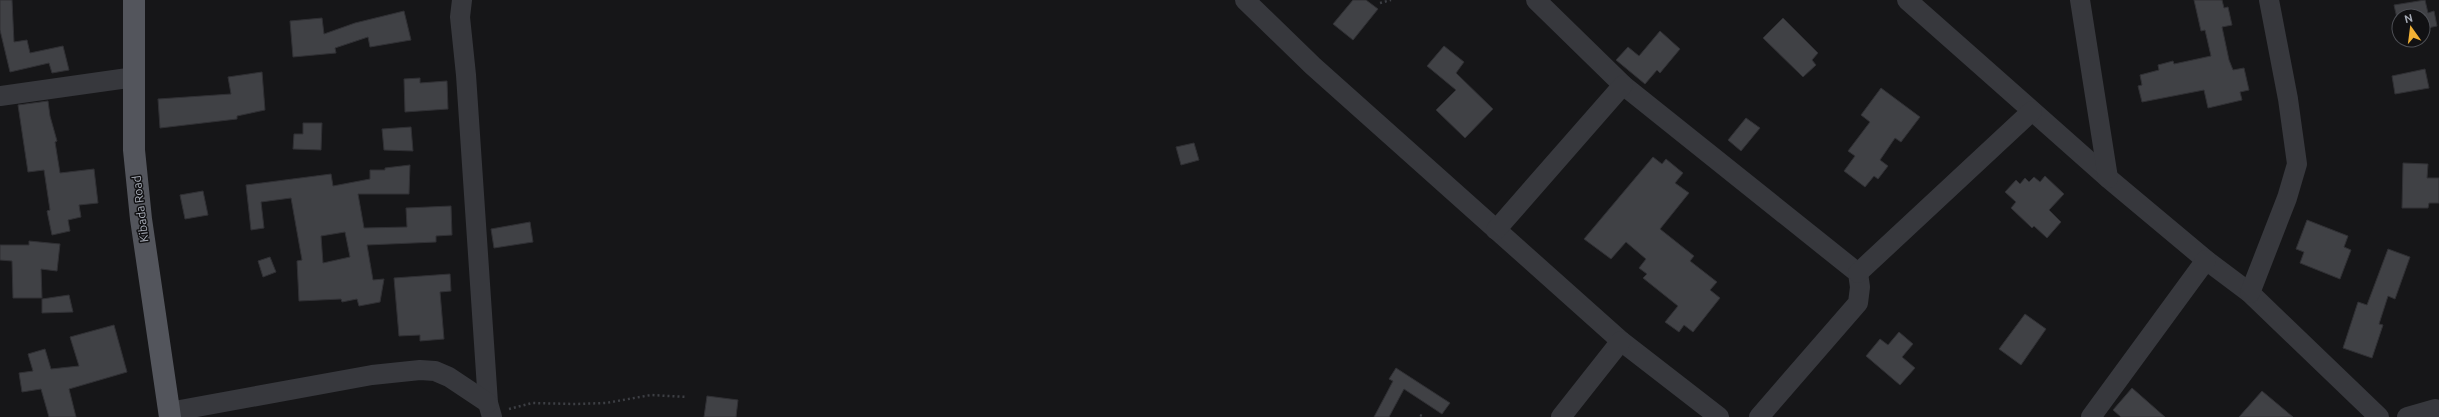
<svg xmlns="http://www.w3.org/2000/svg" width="2439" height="417" font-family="Ubuntu,sans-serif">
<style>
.building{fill:#404145;stroke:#303034;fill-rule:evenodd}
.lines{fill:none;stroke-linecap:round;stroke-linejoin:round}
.path{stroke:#3d3f44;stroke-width:2.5;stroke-dasharray:2 3;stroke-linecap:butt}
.minor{stroke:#37383d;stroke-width:20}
.major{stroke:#53555c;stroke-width:22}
.labels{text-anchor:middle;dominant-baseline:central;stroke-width:3;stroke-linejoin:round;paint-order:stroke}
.street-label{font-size:12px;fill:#a8adb8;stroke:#111113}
</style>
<rect width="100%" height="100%" fill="#161618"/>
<!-- building -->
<g class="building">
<polygon points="0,0 12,0 14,42 27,40 30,53 63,46 69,70 52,73 49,63 10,72 0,30"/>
<polygon points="1353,0 1366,0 1378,9 1353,40 1333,24"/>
<polygon points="2194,0 2222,0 2224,8 2228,7 2232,25 2222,27 2229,60 2233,70 2244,68 2249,90 2240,92 2242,100 2208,108 2204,90 2142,102 2138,86 2142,85 2140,75 2159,70 2158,65 2173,61 2174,64 2211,56 2205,30 2201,31"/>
<polygon points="2425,0 2428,13 2434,11 2437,26 2423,29 2423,16 2399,16 2399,27 2394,5"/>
<polygon points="404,11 411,40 370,47 368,37 335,48 336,53 293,57 290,21 322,18 324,34 355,23"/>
<polygon points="1783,18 1818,53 1812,60 1816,65 1803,77 1763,38"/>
<polygon points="1660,31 1680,49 1660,73 1657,70 1645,84 1616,60 1628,47 1639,56"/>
<polygon points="1444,46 1464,62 1456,73 1493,109 1465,138 1436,110 1456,90 1427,66"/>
<polygon points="2425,69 2429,88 2395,94 2392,76"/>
<polygon points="262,72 265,110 237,116 237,119 160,128 158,99 231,94 228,77"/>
<polygon points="420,78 420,83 447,81 448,109 405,112 404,79"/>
<polygon points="1881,88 1920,117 1901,142 1895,138 1880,160 1888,166 1878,179 1874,176 1865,187 1844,171 1855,156 1848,151 1870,122 1861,115"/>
<polygon points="48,101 50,116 57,141 55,142 60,173 94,169 98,203 79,205 81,217 68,220 70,231 52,235 47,211 50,210 44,170 28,172 18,105"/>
<polygon points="1746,118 1760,128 1741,151 1728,140"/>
<polygon points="303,123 322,123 321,150 293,149 294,134 303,134"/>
<polygon points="411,127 413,151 384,150 382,129"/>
<polygon points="1194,143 1199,160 1181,165 1176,147"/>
<polygon points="1653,157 1662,164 1666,159 1683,173 1675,183 1689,193 1660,229 1694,256 1690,261 1717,282 1710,290 1720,298 1693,332 1684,325 1679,332 1665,322 1678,306 1643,278 1647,274 1639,268 1646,259 1626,242 1611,259 1584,239"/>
<polygon points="2403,163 2428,164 2427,178 2439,178 2439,203 2429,203 2428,208 2402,208"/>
<path d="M 410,165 L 409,194 L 358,194 L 364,228 L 407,227 L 406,208 L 451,206 L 452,235 L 436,236 L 436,242 L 367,245 L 373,280 L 384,279 L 380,302 L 359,306 L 357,299 L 342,302 L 341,299 L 299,301 L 297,261 L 302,260 L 291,198 L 261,202 L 264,228 L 251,230 L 246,185 L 331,174 L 333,186 L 370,179 L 370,170 L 385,170 L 385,168 ZM 345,232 L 350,257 L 323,263 L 321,236 Z"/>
<polygon points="2045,176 2064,194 2049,210 2061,222 2047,238 2034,226 2032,228 2011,208 2016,202 2005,192 2016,180 2020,184 2025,178 2029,182 2034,177 2040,182"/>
<polygon points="203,191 208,215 185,219 180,195"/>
<polygon points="2307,220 2348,236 2344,247 2351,250 2340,279 2300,263 2304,252 2296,249"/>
<polygon points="530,222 533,242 494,248 491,229"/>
<polygon points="29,241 60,244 57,271 41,269 42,298 13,298 12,261 0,260 0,245 29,245"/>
<polygon points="2388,249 2410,257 2395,299 2388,296 2379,324 2383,325 2372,358 2343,348 2358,302 2367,305"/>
<polygon points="270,257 276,272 263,277 258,261"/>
<polygon points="450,274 451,291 440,292 444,339 420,341 420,335 399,336 394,278"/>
<polygon points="69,295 73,312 42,313 42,299"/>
<polygon points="2025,314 2046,329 2021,365 1999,349"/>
<polygon points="114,325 127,372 69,389 76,417 49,417 41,389 22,392 19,373 33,371 28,354 45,349 51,369 79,366 70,337"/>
<polygon points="1899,332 1913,344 1902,357 1915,368 1900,385 1866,356 1880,339 1888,345"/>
<polygon points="1396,368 1450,403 1442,414 1404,389 1389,417 1374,417 1393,381 1389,379"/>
<polygon points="2132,388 2140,395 2165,417 2121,417 2113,410"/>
<polygon points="2262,391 2293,417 2239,417"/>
<polygon points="707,396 738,400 736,417 704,417"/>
</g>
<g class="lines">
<!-- path -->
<g class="path">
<polyline points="1380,3 1391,0"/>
<polyline points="509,409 532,403 575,404 606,403 651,395 687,397"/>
<polyline points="1420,415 1424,417"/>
</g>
<!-- minor -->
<g class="minor">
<polyline points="462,0 460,17 466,75 488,403 492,417"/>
<polyline points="1245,0 1313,66 1621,341 1719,417"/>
<polyline points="1536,0 1623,85 1858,273 1860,287 1858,303 1759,417"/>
<polyline points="1907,0 2108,178 2206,260 2250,293 2379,417"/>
<polyline points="2080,0 2108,178"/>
<polyline points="0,96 135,77"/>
<polyline points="1496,230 1623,85"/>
<polyline points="1858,273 2032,111"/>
<polyline points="2250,293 2287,198 2297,164 2288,99 2269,0"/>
<polyline points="169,412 372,375 420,370 435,371 449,377 488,403"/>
<polyline points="1561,417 1621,341"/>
<polyline points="2091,417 2206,260"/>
<polyline points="2407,417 2435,409"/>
</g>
<!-- major -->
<polyline class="major" points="134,0 134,150 141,219 170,417"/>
</g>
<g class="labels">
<!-- street labels -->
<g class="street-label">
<text transform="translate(140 209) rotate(-97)">Kibada Road</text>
</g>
</g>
<!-- north arrow -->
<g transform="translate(2411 28) rotate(346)"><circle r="19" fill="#111113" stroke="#4d4f55"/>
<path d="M0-3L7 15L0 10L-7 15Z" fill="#f2b134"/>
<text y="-6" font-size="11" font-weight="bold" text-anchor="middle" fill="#a8adb8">N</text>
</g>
</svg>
